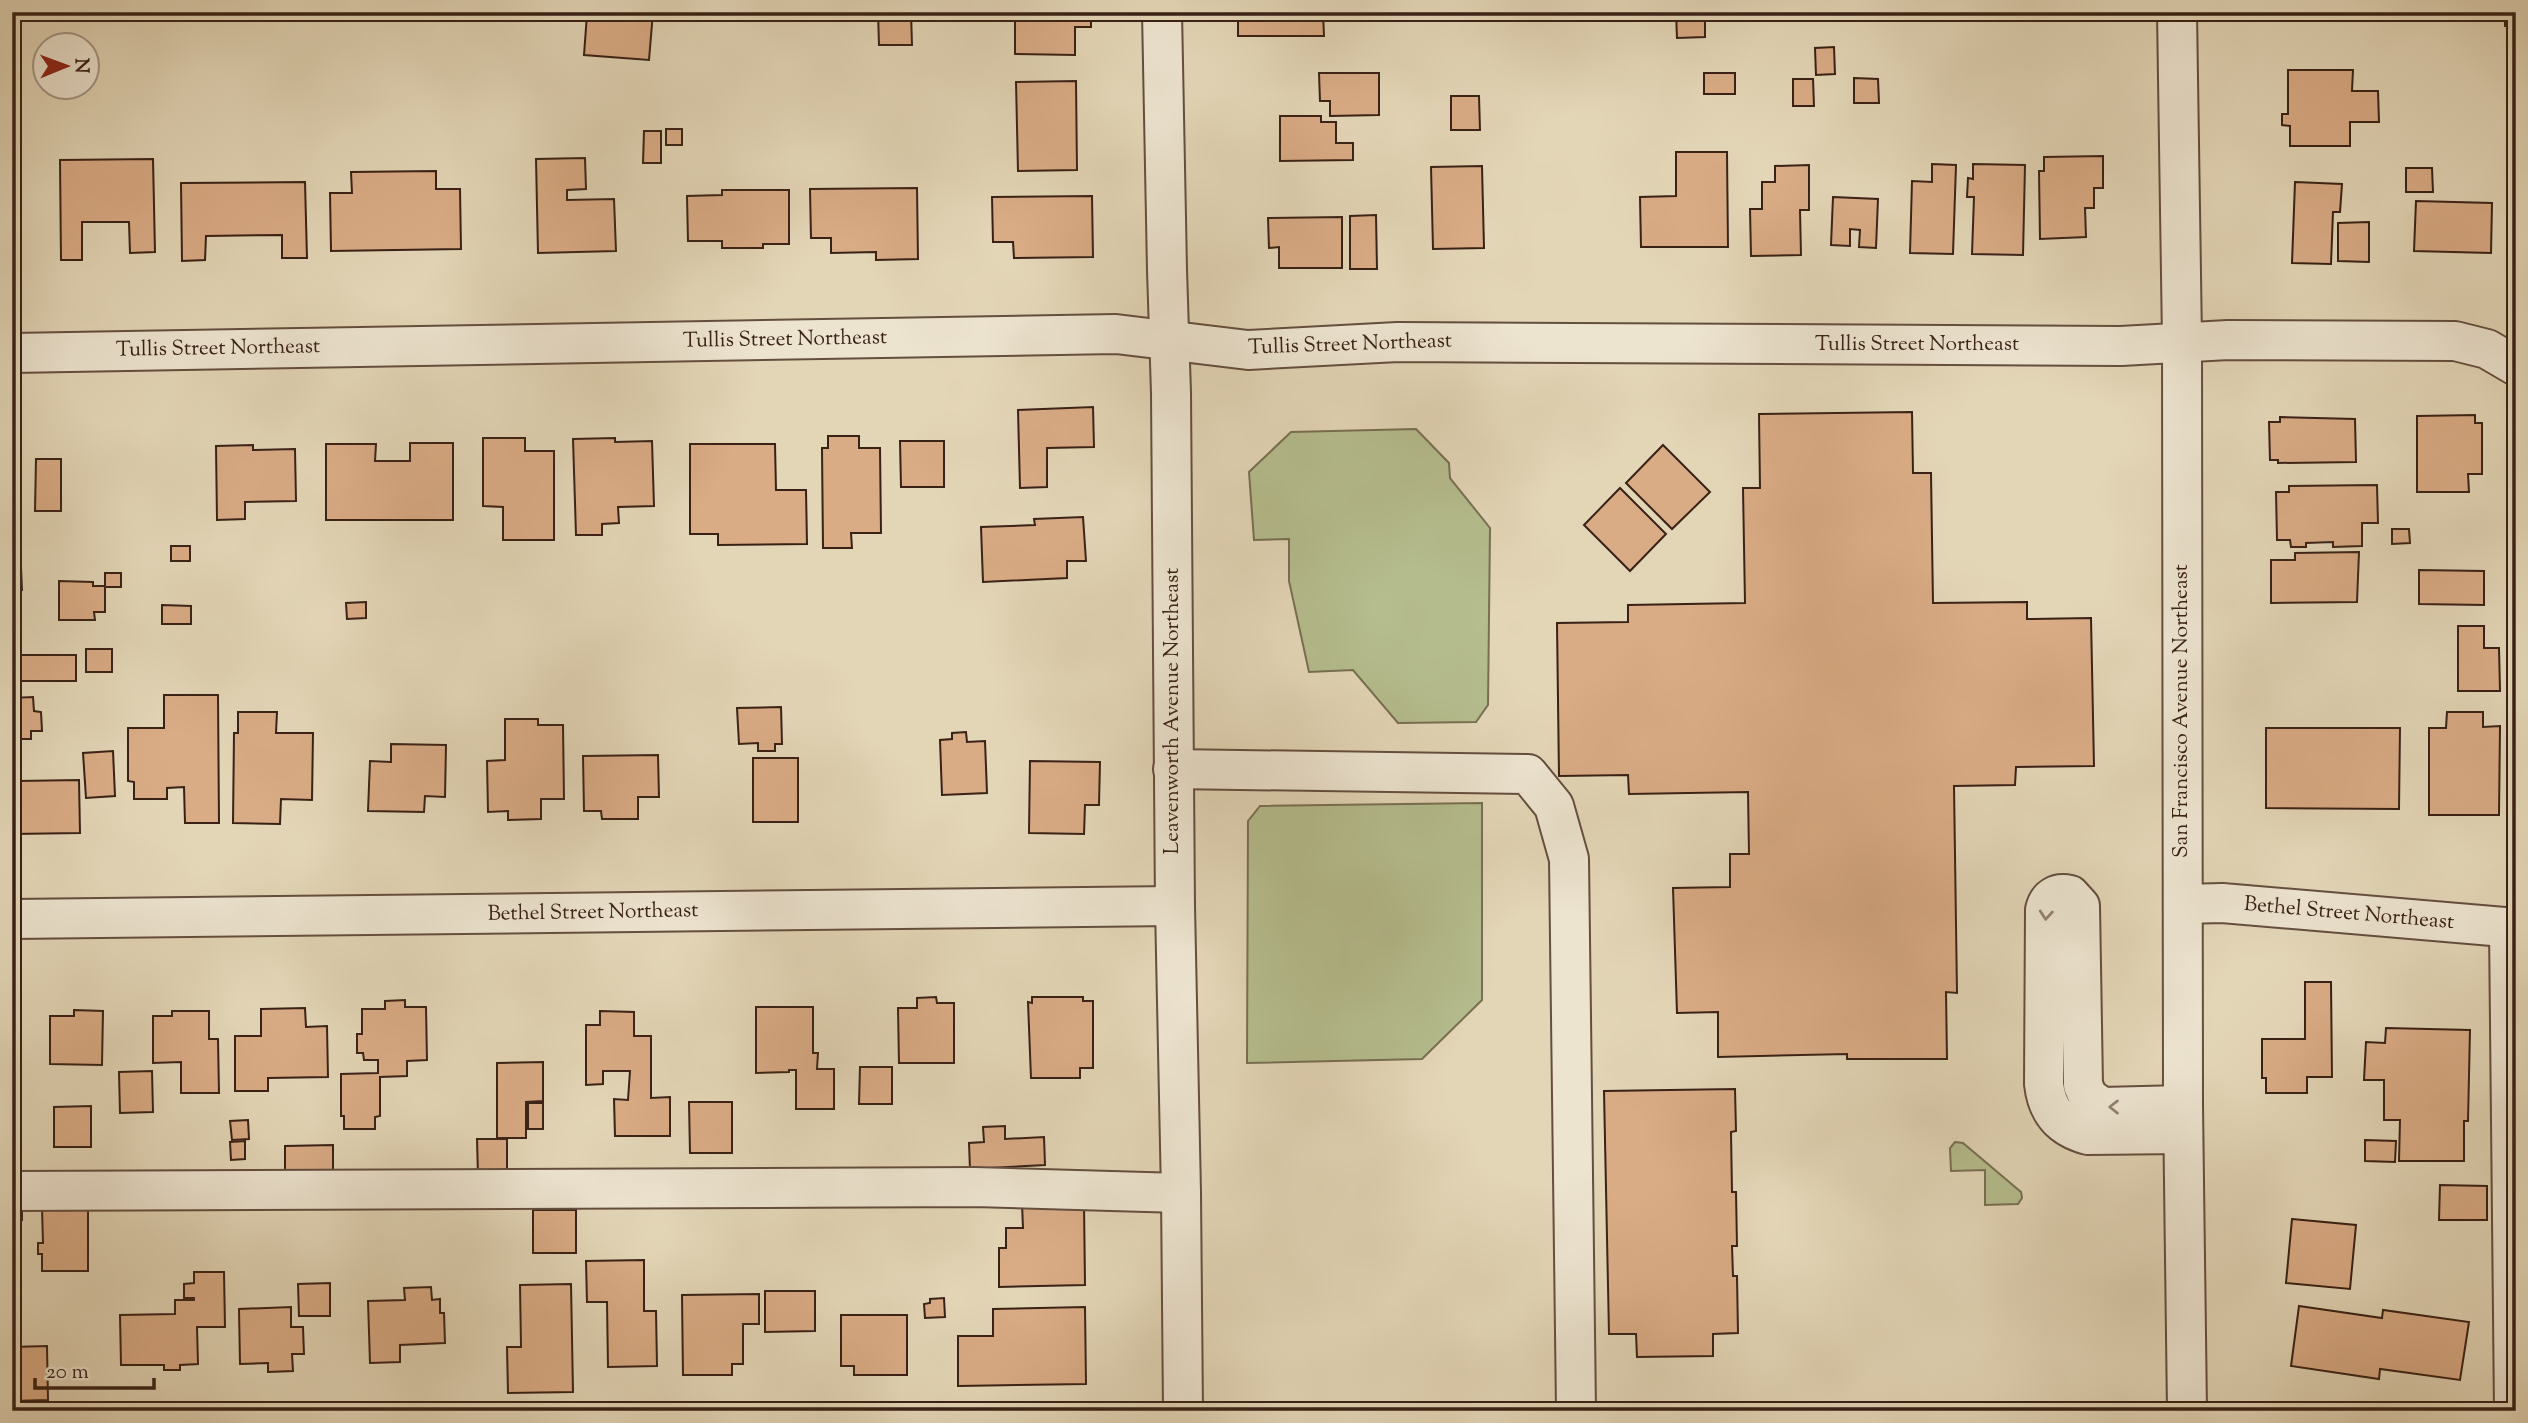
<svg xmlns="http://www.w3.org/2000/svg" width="2528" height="1423" font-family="'Sorts Mill Goudy',serif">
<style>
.green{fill:#b5bd8e;stroke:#776f52;stroke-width:2}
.building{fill:#daac86;stroke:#392116;stroke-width:2}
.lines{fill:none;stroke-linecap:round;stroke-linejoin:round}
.minor-casing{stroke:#644e3e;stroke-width:42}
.minor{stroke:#ede4d0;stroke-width:38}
.oneway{stroke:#938273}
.labels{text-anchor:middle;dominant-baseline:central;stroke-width:5;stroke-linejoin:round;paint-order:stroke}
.street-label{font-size:21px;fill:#392116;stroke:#ede4d0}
</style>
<rect width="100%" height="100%" fill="#e3d6b7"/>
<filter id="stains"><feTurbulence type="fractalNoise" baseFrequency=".00286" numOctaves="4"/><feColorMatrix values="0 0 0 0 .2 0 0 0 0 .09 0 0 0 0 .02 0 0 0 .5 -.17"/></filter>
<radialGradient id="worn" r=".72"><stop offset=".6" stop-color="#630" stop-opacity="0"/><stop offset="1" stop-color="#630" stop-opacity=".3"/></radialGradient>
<!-- green -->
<g class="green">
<polygon points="1416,429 1449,463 1450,478 1490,528 1488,705 1476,722 1398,723 1353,670 1309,672 1289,581 1289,539 1254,540 1249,472 1291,432"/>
<polygon points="1482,803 1482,1000 1422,1059 1247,1063 1248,821 1260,806"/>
<polygon points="1955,1142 1963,1143 2021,1192 2022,1198 2018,1204 1985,1205 1985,1170 1951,1171 1950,1148"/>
</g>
<!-- building -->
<g class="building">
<polygon points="12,12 14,48 12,48"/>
<polygon points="46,12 139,12 139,14 46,15"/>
<polygon points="602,12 653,12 649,60 584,55 587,14 602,15"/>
<polygon points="878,12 911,12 912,45 879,45"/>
<polygon points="1015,12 1091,12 1091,27 1075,27 1075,55 1015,54"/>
<polygon points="1238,12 1323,12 1324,36 1238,36"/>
<polygon points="1676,12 1705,12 1705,37 1677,38"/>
<polygon points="2263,12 2294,12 2294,13 2263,14"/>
<rect x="2505" y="12" width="11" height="14"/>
<polygon points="1834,47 1835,74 1816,75 1815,48"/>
<polygon points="2288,70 2353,70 2352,91 2378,91 2379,122 2350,122 2350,146 2290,146 2290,126 2282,125 2282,114 2288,114"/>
<polygon points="1319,73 1379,73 1379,115 1330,116 1330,101 1320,101"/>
<rect x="1704" y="73" width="31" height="21"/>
<polygon points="1854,78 1878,79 1879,103 1854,103"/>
<polygon points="1793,79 1813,79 1814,106 1793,106"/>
<polygon points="1076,81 1077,170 1018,171 1016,82"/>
<polygon points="1451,96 1479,96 1480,130 1451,130"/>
<polygon points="1280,116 1321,116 1321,122 1336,122 1336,143 1353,143 1353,160 1280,161"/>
<rect x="666" y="129" width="16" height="16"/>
<polygon points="644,131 661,131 661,163 643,163"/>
<polygon points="1676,152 1727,152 1728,247 1641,247 1640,197 1676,196"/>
<polygon points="2103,156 2103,188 2094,188 2094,208 2085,208 2086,237 2040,239 2039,171 2044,171 2044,157"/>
<polygon points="585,158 586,189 567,190 567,200 614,199 616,251 538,253 536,159"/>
<polygon points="153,159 155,252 130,253 129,222 82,222 82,260 61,260 60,160"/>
<polygon points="1932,164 1956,165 1953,254 1910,253 1912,181 1932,182"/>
<polygon points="1973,164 2025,165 2023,255 1972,254 1974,197 1967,197 1968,178 1973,179"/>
<polygon points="1809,165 1809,210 1800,210 1801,255 1751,256 1750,209 1762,209 1762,182 1775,182 1775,166"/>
<polygon points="1482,166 1484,248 1433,249 1431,167"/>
<polygon points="2406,168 2432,168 2433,192 2406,192"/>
<polygon points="436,171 436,189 460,189 461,249 331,251 330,193 352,193 351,172"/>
<polygon points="305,182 307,258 282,258 282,235 206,236 205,260 182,261 181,183"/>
<polygon points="2295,182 2342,184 2340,212 2333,212 2331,264 2292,263"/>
<polygon points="917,188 918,259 876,260 876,252 831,253 831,238 811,238 810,189"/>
<polygon points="722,190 789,190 789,244 763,244 763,248 722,248 722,241 688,241 687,196 722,195"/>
<polygon points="1092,196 1093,257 1014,258 1013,242 993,242 992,197"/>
<polygon points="1833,197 1878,199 1876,248 1859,247 1860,230 1850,229 1850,246 1831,245"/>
<polygon points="2416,201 2492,203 2491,253 2414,251"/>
<polygon points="1376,215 1377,269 1350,269 1350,216"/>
<polygon points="1342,217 1342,268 1279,268 1279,247 1269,248 1268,218"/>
<polygon points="2369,222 2369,262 2338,261 2338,223"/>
<polygon points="1093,407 1094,447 1047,448 1047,487 1020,488 1018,410"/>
<polygon points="1912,412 1913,473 1931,473 1933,603 2027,602 2027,619 2091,618 2094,766 2016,767 2015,785 1954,786 1957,993 1946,992 1947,1059 1847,1059 1847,1054 1718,1057 1718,1012 1677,1013 1673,888 1730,887 1730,854 1749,854 1748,792 1629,794 1628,775 1559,776 1557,623 1628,622 1628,605 1745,603 1743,488 1760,488 1759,414"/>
<polygon points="2475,415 2475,423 2482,423 2482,474 2468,474 2469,492 2417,492 2417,416"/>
<polygon points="2280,417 2355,419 2356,462 2278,463 2278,460 2270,460 2269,422 2280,422"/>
<polygon points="828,436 859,436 859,448 880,448 881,533 851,533 852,548 823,548 822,448 828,448"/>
<polygon points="483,438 525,438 525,451 554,451 554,540 503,540 503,507 483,506"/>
<polygon points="615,438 615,442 652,441 654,506 618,507 619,523 602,524 602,535 576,535 573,439"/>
<polygon points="900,441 944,441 944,487 901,487"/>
<polygon points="410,443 453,443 453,520 326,520 326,444 376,444 375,461 410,461"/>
<polygon points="690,444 775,444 776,490 806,490 807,544 718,545 718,534 690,534"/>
<polygon points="253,445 253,450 295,449 296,501 245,502 245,519 217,520 216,446"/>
<polygon points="1663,445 1710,492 1672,529 1626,483"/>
<polygon points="36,459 61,459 61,511 35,511"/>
<polygon points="2377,485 2378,523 2362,523 2362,546 2333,547 2333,542 2306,543 2306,547 2291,547 2290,540 2277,540 2276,492 2289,492 2289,486"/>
<polygon points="1620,488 1666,534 1630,571 1584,525"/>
<polygon points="1083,517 1086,561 1067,561 1067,578 983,582 981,527 1035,525 1034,519"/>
<polygon points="2392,529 2409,529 2410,543 2392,544"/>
<polygon points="12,544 20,544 22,590 12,590"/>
<rect x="171" y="546" width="19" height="15"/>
<polygon points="2359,552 2357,602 2271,603 2271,560 2295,560 2295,553"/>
<polygon points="2419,570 2484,571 2484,605 2419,604"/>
<rect x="105" y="573" width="16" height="14"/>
<polygon points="59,581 93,582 93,586 105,586 105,612 94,612 95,620 59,620"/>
<rect x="2512" y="597" width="4" height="45"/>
<polygon points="366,602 366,618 347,619 346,603"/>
<polygon points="162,605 191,606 191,624 162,624"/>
<polygon points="2458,626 2484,626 2484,648 2499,648 2500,691 2458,691"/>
<rect x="86" y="649" width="26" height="23"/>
<rect x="12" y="655" width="64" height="26"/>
<polygon points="164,695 218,695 219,823 185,823 184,787 167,788 167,799 134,799 134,782 128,781 128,728 164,728"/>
<polygon points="33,697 34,711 41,712 42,731 31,731 31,739 12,739 12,698"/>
<polygon points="781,707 782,744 775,744 775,751 758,751 758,743 739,744 737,708"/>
<polygon points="238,712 277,712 276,733 313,733 312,800 281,799 280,824 233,823 234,733 238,733"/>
<polygon points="2447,712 2483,712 2483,727 2500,726 2499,815 2429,815 2429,728 2446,728"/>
<polygon points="505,719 538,719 538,725 563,725 564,799 541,799 541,819 508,820 508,811 488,812 487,761 505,760"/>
<polygon points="2266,728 2400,728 2399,809 2266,808"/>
<polygon points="966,732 967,742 985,741 987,793 942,795 940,740 952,739 952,733"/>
<polygon points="391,744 446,745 445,797 425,796 424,812 368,811 370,761 391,762"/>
<polygon points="113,751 115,796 86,798 83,753"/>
<polygon points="658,755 659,797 638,797 638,819 602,819 601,811 584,811 583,756"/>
<rect x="753" y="758" width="45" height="64"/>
<polygon points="12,759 17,759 18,781 79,780 80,833 12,834"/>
<polygon points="1030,761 1100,762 1099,805 1085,805 1084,834 1029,833"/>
<polygon points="2305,982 2331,982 2332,1077 2307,1077 2307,1093 2266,1093 2266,1078 2262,1078 2262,1039 2305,1039"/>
<polygon points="936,997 937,1003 954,1003 954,1063 899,1063 898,1008 917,1008 917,998"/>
<polygon points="1032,997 1083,997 1083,1001 1093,1001 1093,1068 1080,1068 1080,1078 1031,1078 1028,1002 1032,1003"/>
<polygon points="405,1000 405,1007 426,1007 427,1060 407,1061 407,1076 380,1077 380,1116 375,1117 375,1129 344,1129 344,1116 341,1116 341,1074 378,1073 378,1060 364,1060 363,1053 357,1053 357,1034 362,1034 362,1009 385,1009 385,1001"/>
<polygon points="756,1007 813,1007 813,1053 818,1053 817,1069 834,1069 834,1109 796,1109 796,1070 789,1070 789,1072 756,1073"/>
<polygon points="305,1008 306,1027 327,1026 328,1077 268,1078 268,1091 235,1091 235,1036 261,1036 261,1009"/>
<polygon points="74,1010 103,1011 102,1065 50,1064 50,1016 74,1016"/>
<polygon points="172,1011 209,1011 209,1039 218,1039 219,1093 181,1093 181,1062 153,1063 153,1016 172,1016"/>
<polygon points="600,1011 634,1012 634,1036 651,1036 651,1098 670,1097 670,1136 615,1136 614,1099 628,1100 630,1071 603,1071 603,1084 586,1085 586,1025 600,1025"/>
<polygon points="2386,1028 2470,1030 2468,1121 2464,1121 2464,1161 2399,1161 2400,1120 2384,1120 2384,1080 2364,1080 2366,1042 2385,1043"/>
<polygon points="543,1062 543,1101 526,1102 526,1138 497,1138 497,1063"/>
<polygon points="860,1067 892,1067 892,1104 859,1104"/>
<polygon points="152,1071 153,1112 120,1113 119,1072"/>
<polygon points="1735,1089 1736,1131 1731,1132 1732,1192 1736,1192 1737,1246 1732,1246 1733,1276 1737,1276 1738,1333 1713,1334 1713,1356 1637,1357 1636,1334 1609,1334 1604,1091"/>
<polygon points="689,1102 732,1102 732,1153 690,1153"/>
<rect x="528" y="1103" width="15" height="26"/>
<polygon points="91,1106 91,1147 54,1147 54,1107"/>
<polygon points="248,1120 249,1139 232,1140 230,1121"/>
<polygon points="1005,1126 1005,1139 1044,1137 1045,1165 970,1169 969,1143 984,1142 983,1127"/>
<polygon points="477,1139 507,1139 507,1175 478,1176"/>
<polygon points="2365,1140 2396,1141 2395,1162 2365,1161"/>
<polygon points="245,1141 245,1159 231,1160 230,1142"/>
<polygon points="333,1145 333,1179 285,1179 285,1146"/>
<polygon points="2440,1185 2487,1186 2487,1220 2439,1220"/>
<polygon points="22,1202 22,1220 12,1220 12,1203"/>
<polygon points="1084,1203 1085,1285 999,1287 999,1248 1006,1248 1006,1228 1023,1228 1022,1204"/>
<polygon points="42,1208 88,1208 88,1271 42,1271 42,1254 38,1254 38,1243 43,1243"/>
<rect x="533" y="1210" width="43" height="43"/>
<polygon points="2292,1219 2356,1225 2350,1289 2286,1283"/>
<polygon points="644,1260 644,1311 656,1311 657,1366 608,1367 607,1302 587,1302 586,1261"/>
<polygon points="194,1272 224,1272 225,1327 197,1327 198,1364 180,1365 180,1370 164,1370 164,1365 121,1365 120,1315 175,1314 175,1300 194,1300 194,1298 184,1298 184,1284 194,1283"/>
<polygon points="330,1283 330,1316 299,1316 298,1284"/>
<polygon points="571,1284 573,1392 508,1393 507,1347 521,1347 520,1285"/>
<polygon points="431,1287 432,1300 440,1299 440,1313 444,1313 445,1343 400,1345 400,1362 370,1363 368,1301 405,1300 404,1288"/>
<polygon points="765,1291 815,1291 815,1331 765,1332"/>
<polygon points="759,1294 759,1324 743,1324 743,1364 732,1364 732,1375 683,1375 682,1295"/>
<polygon points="944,1298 945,1317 925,1318 924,1304 930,1303 930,1299"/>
<polygon points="2299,1306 2382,1318 2383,1310 2469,1322 2460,1380 2380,1369 2379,1379 2291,1366"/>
<polygon points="291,1307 291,1327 303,1327 304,1354 292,1354 293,1371 268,1372 268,1363 240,1364 239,1309"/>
<polygon points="1085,1307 1086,1384 958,1386 958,1336 993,1336 993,1309"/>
<polygon points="841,1315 907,1315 907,1375 854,1375 854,1366 841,1366"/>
<polygon points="47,1346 48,1400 12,1401 12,1347"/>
</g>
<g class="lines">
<!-- minor casing -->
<g class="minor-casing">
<g id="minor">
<polyline points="1162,12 1167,270 1171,393 1175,906 1181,1193 1183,1411"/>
<polyline points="2177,12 2182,340 2183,1105 2187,1411"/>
<polyline points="12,353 1116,334 1248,350 1398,342 2121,346 2228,340 2455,341 2487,349 2516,366"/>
<polyline points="1173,769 1528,774 1554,806 1569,859 1576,1411"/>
<polyline points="2183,904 2222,903 2516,928"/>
<polyline points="12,919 1175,906"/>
<polyline points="2509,927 2514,1411"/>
<path d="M 2183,1105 L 2102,1107 L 2088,1097 L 2083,1085 L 2080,906 L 2070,895 C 2057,892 2048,897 2045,910 L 2044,1084 C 2047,1111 2061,1128 2088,1135 L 2183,1134"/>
<polyline points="12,1191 975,1187 1181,1193"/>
</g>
</g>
<!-- minor -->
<use href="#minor" class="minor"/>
</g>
<!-- one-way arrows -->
<defs><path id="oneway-chevron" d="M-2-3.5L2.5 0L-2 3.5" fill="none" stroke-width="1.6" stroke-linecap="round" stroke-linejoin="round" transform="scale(1.75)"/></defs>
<g class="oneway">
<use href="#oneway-chevron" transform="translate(2046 915) rotate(95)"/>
<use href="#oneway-chevron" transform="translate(2114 1107) rotate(180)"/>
</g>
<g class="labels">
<!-- street labels -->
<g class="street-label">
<text transform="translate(785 340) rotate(-1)">Tullis Street Northeast</text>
<text transform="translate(1350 345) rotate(-2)">Tullis Street Northeast</text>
<text x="1917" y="345">Tullis Street Northeast</text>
<text transform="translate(218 349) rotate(-1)">Tullis Street Northeast</text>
<text transform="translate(1173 711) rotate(-90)">Leavenworth Avenue Northeast</text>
<text transform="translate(2182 711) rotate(-90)">San Francisco Avenue Northeast</text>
<text transform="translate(593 913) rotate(-1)">Bethel Street Northeast</text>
<text transform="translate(2349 914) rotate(5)">Bethel Street Northeast</text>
</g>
</g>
<!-- margin -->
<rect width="2528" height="1423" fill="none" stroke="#e3d6b7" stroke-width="42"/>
<rect x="14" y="14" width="2500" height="1395" fill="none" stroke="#392116" stroke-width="3.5"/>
<rect x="21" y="21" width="2486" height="1381" fill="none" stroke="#392116" stroke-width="2"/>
<!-- north arrow -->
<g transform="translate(66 66) rotate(89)"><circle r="33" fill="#ede4d0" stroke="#a59686" stroke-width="2"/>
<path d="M0-5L12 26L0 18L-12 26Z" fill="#8f2418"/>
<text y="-10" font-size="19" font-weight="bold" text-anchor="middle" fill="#392116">N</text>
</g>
<!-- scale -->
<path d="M35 1378v10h119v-10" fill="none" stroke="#392116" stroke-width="3.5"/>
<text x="46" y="1378" font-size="21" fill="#392116" stroke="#ede4d0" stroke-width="5" paint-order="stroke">20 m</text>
<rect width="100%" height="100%" filter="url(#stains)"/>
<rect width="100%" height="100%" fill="url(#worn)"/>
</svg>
